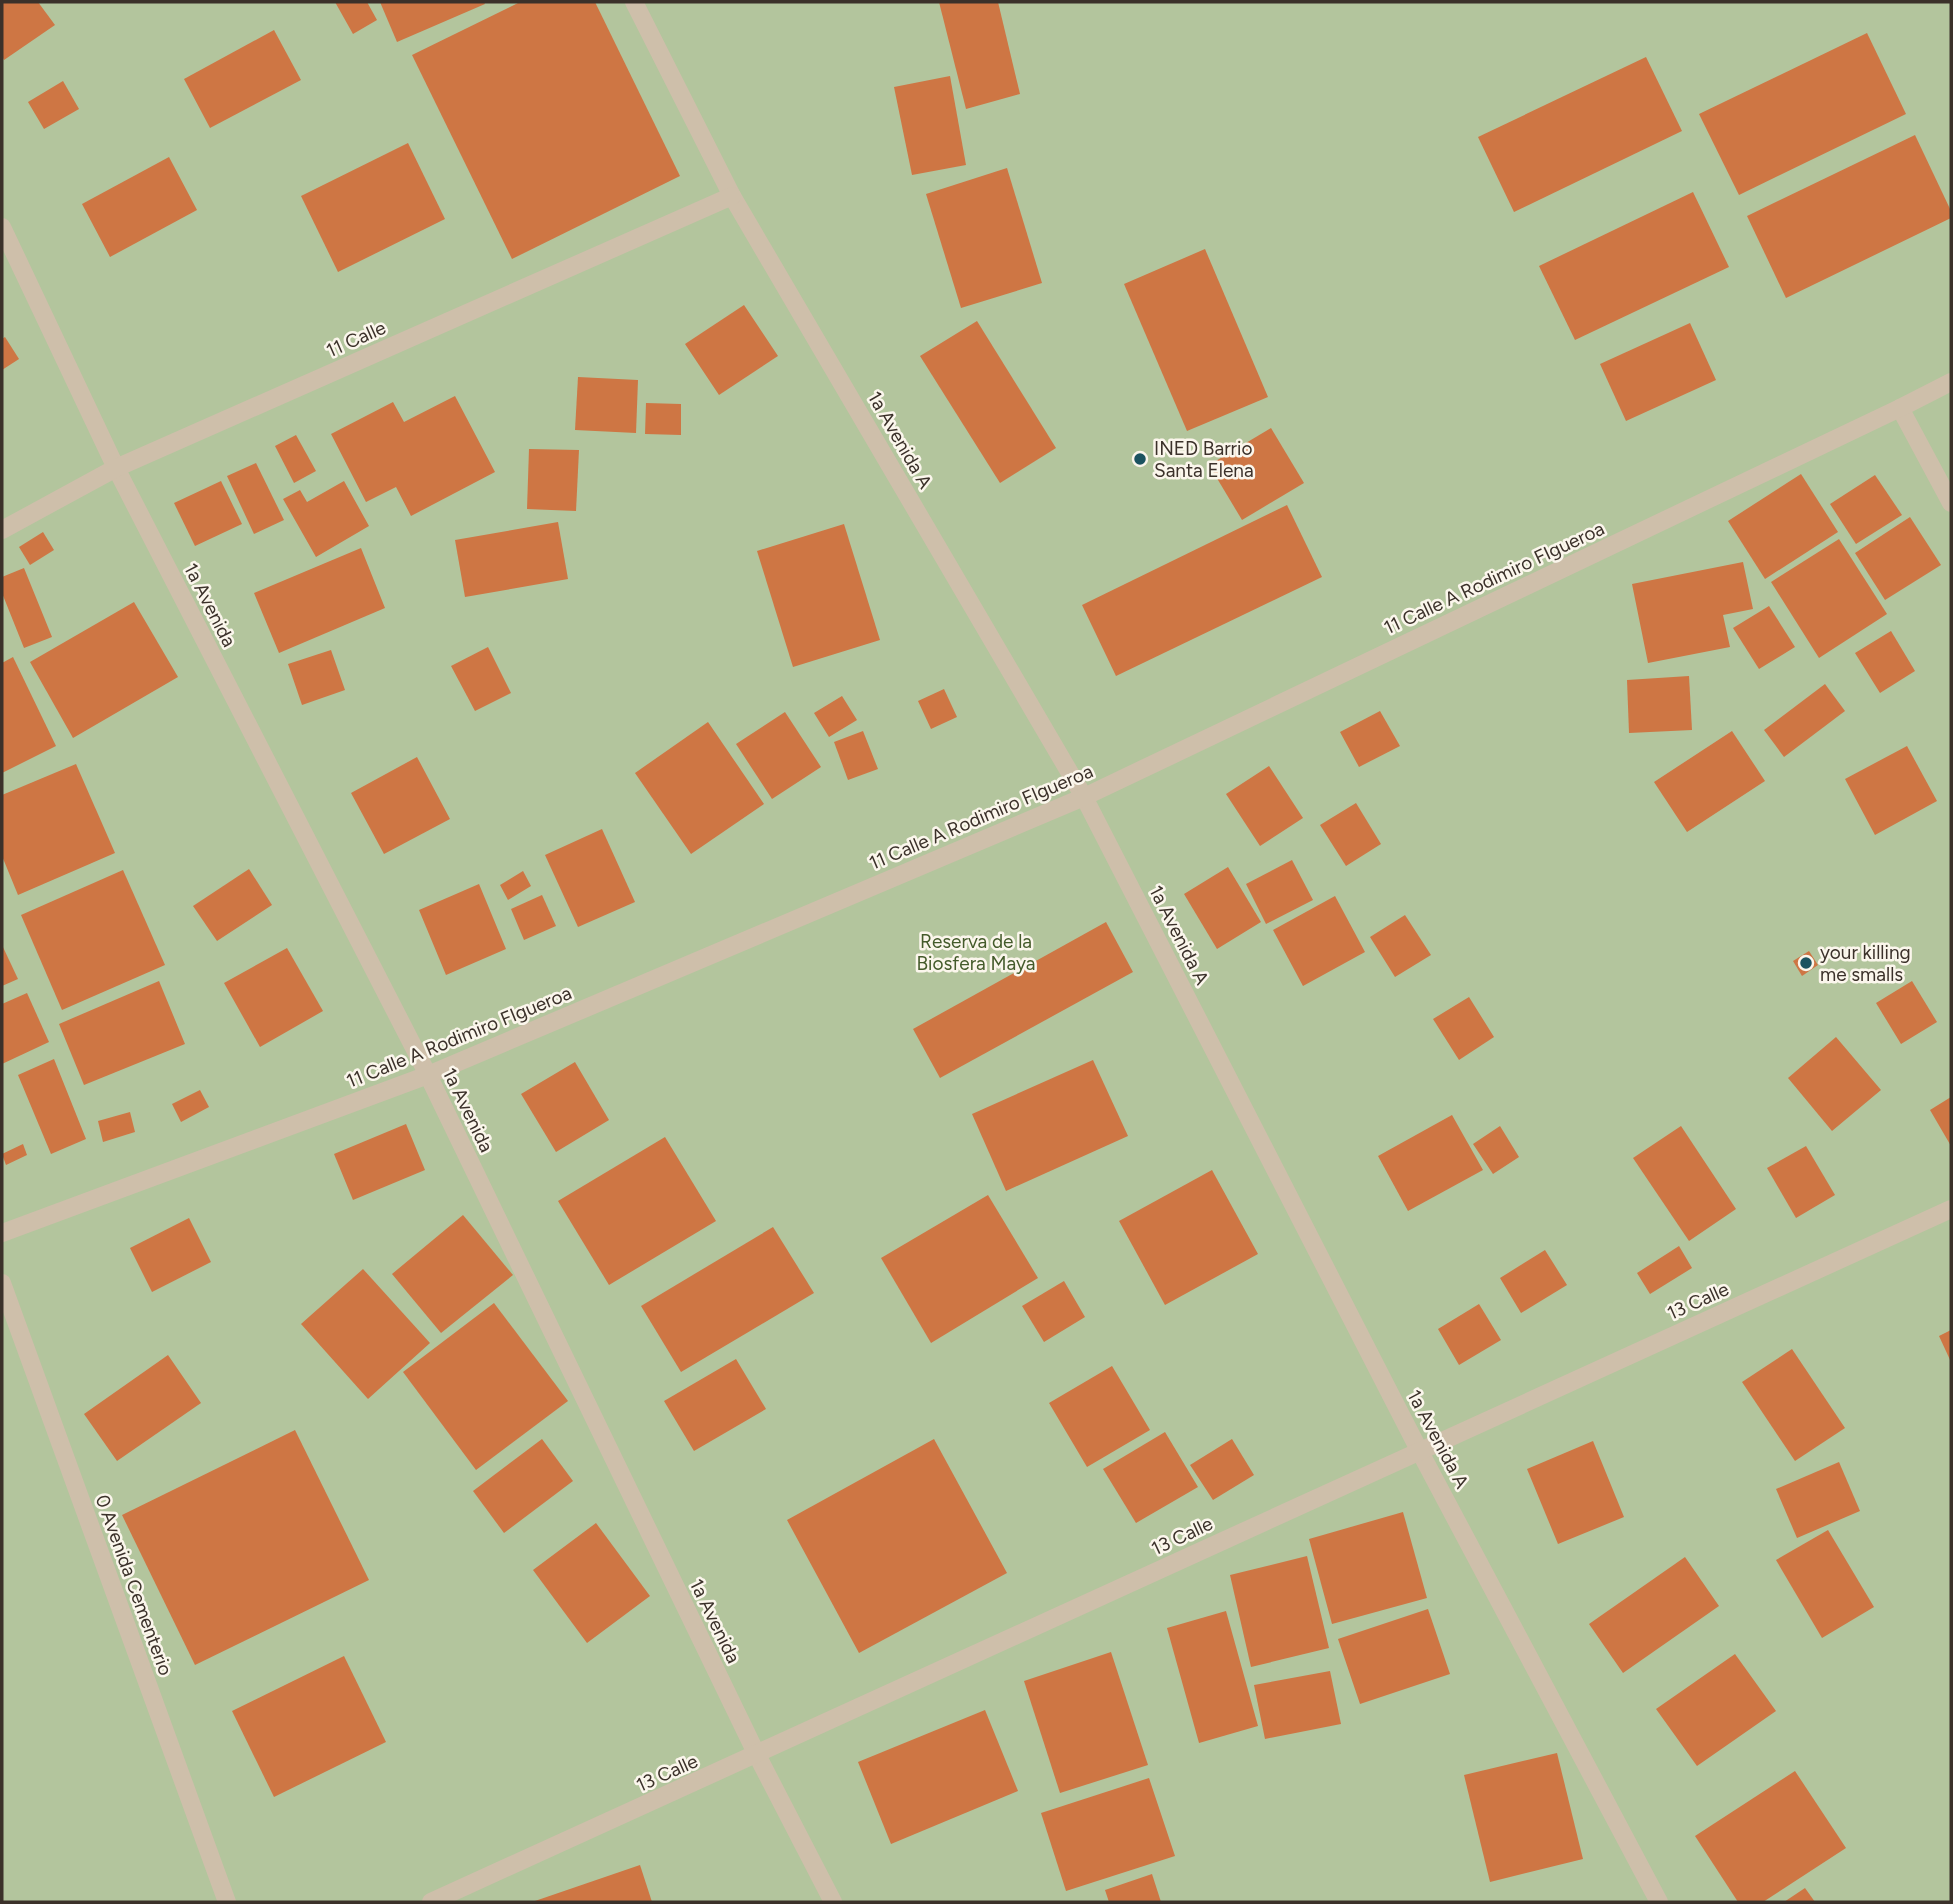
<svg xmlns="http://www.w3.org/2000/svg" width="1953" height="1904" font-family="Figtree,sans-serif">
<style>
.green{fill:#b3c59d}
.building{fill:#ce7644}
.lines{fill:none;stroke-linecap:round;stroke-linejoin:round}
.minor{stroke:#cebfaa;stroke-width:18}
.poi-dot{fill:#1c5360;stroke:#fbf6ec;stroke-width:2.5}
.labels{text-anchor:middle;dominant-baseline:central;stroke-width:5;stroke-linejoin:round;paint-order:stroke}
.street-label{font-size:19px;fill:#3b312a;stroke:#fbf6ec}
.poi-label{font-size:19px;fill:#3b312a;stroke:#fbf6ec;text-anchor:start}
.park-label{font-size:19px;fill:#445b2b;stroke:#fbf6ec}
</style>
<rect width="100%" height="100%" fill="#f5eddf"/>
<!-- green -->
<rect class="green" x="2" y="2" width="1949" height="1900"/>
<!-- building -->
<g class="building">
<polygon points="2,2 38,2 55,25 4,60 2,56"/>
<polygon points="335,2 367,2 377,20 353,34"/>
<polygon points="380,2 484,2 485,4 397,42"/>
<polygon points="520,2 595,2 680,176 512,259 412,55"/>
<polygon points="939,2 998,2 1020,94 966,109"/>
<polygon points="274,30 301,80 210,128 184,79"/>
<polygon points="1867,33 1906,114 1739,195 1699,114"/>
<polygon points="1646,57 1682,131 1514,212 1478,137"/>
<polygon points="950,76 966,165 912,175 894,87"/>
<polygon points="63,81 79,109 44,129 28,102"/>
<polygon points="1915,135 1951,211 1951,218 1786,298 1747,216"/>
<polygon points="408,143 445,219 338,272 301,196"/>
<polygon points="169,157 197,210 110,257 82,204"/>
<polygon points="1007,168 1042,283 961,308 926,194"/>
<polygon points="1693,192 1729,267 1575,340 1539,266"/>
<polygon points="1205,249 1268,397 1187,431 1124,284"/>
<polygon points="744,305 778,356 719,395 685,344"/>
<polygon points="977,321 1056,448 1000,483 920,356"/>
<polygon points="1690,323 1716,380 1626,421 1600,364"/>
<polygon points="5,337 19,359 2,370 2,339"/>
<polygon points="578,377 638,380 636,433 575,430"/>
<polygon points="455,396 495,472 411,516 396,487 366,502 331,434 393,402 404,422"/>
<polygon points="646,403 681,404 681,435 645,434"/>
<polygon points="1271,428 1304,483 1242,520 1209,465"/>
<polygon points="296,435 316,471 294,483 275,446"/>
<polygon points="529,449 579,450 576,511 527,509"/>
<polygon points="256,463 284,520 254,534 227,476"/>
<polygon points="1801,474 1838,532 1765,579 1728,521"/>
<polygon points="1875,475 1902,515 1856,544 1830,504"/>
<polygon points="221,481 242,524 195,546 174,503"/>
<polygon points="344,481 369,526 316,557 283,499 300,490 307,502"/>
<polygon points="1287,505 1322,577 1116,676 1082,605"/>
<polygon points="1910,517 1941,565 1885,600 1855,553"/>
<polygon points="558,522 568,579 465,597 455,540"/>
<polygon points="844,524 880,640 793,667 757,551"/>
<polygon points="43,532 54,550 30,565 19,547"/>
<polygon points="1839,539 1887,614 1819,658 1771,582"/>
<polygon points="361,548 385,608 279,653 254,593"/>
<polygon points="1743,562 1753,609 1723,615 1730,647 1648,663 1632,584"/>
<polygon points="24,568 52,637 24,648 2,593 2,577"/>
<polygon points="134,602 178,677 73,738 30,662"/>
<polygon points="1769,606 1795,647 1759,669 1733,628"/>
<polygon points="1891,631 1915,671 1880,693 1855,653"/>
<polygon points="488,647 511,693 475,711 451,666"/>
<polygon points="331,650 345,690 302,705 288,664"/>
<polygon points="13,657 56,746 2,773 2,663"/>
<polygon points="1689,676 1692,730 1629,733 1627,680"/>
<polygon points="1825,684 1845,711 1784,757 1764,730"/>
<polygon points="944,689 957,717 931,729 918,701"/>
<polygon points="842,696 857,720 829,737 814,713"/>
<polygon points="1380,711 1400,746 1359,767 1340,732"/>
<polygon points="785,712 821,767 772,799 736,744"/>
<polygon points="708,722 764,804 691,854 635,773"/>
<polygon points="863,731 878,769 848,780 834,742"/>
<polygon points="1732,731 1765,781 1687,832 1654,782"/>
<polygon points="1907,746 1937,801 1875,835 1845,779"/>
<polygon points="417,757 450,819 384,854 351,793"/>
<polygon points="76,764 115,853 18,895 2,856 2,795"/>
<polygon points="1269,766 1303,818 1260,846 1226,794"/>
<polygon points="1356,803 1381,844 1346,866 1320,825"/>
<polygon points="602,829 635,902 578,927 545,855"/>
<polygon points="1292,860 1313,900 1266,924 1246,884"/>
<polygon points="1228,867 1261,922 1217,949 1184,894"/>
<polygon points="249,869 272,905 217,941 193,906"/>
<polygon points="123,870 165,965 62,1010 21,915"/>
<polygon points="523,871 531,886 508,900 500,885"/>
<polygon points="479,884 506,949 446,975 419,910"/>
<polygon points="542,895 556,926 524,940 511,909"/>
<polygon points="1335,896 1365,952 1303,986 1273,930"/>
<polygon points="1405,915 1431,955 1395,977 1370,937"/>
<polygon points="1106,922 1133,972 940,1078 913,1029"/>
<polygon points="2,945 18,979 2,986"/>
<polygon points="287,948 323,1011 260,1047 224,983"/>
<polygon points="1809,951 1818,965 1802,976 1793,961"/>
<polygon points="159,981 185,1044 84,1085 59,1024"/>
<polygon points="1912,981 1937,1022 1901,1044 1876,1003"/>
<polygon points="27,993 49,1042 2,1064 2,1004"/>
<polygon points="1469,997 1494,1037 1459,1060 1433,1019"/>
<polygon points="1836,1037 1881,1090 1832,1131 1788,1078"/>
<polygon points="54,1059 86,1139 51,1154 18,1075"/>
<polygon points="1093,1060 1128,1136 1006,1191 972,1114"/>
<polygon points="575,1062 609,1120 556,1152 521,1094"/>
<polygon points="200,1090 209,1107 181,1122 172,1104"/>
<polygon points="1951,1097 1951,1146 1930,1110"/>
<polygon points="130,1112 135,1132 103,1142 98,1121"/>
<polygon points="1452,1115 1483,1170 1408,1211 1378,1156"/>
<polygon points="406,1124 425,1170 353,1200 334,1154"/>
<polygon points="1500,1126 1519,1157 1493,1174 1473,1144"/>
<polygon points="1681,1126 1736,1209 1689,1241 1633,1158"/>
<polygon points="665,1137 716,1221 609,1285 558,1201"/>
<polygon points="23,1144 27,1155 6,1165 2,1154"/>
<polygon points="1806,1146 1835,1195 1796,1218 1767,1168"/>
<polygon points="1212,1170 1258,1254 1165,1305 1119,1221"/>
<polygon points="988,1195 1038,1278 931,1343 881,1258"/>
<polygon points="463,1215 513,1275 441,1333 392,1274"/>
<polygon points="189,1218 211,1262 152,1292 130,1248"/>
<polygon points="773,1227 814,1293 681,1372 641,1306"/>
<polygon points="1679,1246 1692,1268 1650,1294 1637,1273"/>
<polygon points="1545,1250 1567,1285 1521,1313 1500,1278"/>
<polygon points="363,1269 430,1343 368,1399 301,1324"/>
<polygon points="1064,1281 1085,1317 1044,1342 1022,1306"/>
<polygon points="494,1303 568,1401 476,1470 403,1372"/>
<polygon points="1479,1304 1501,1340 1459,1365 1438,1329"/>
<polygon points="1951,1330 1951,1362 1939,1336"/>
<polygon points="1792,1349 1845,1428 1795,1461 1742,1382"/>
<polygon points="168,1355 201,1403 117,1461 84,1414"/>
<polygon points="736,1359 766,1409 694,1451 664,1401"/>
<polygon points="1112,1366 1150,1430 1087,1467 1049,1403"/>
<polygon points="295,1430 369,1580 195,1665 122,1515"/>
<polygon points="1165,1432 1198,1487 1136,1523 1103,1469"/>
<polygon points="542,1439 573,1481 504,1533 473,1491"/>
<polygon points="934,1439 1007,1573 859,1653 787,1520"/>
<polygon points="1232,1439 1254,1475 1213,1500 1190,1465"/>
<polygon points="1593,1441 1624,1517 1558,1544 1527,1469"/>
<polygon points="1839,1462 1860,1511 1797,1538 1776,1489"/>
<polygon points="1403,1512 1427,1598 1332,1624 1309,1539"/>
<polygon points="596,1523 650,1596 587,1643 533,1570"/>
<polygon points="1828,1530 1874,1607 1822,1638 1776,1560"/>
<polygon points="1307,1556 1329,1648 1251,1667 1230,1575"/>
<polygon points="1685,1557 1719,1606 1623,1673 1589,1624"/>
<polygon points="1428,1609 1450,1674 1360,1704 1338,1639"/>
<polygon points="1226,1611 1258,1726 1199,1743 1167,1628"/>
<polygon points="1111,1652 1148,1765 1060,1793 1024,1681"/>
<polygon points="1735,1654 1776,1711 1697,1766 1656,1709"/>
<polygon points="344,1656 386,1742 274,1797 232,1711"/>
<polygon points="1330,1671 1341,1724 1265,1739 1254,1685"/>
<polygon points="985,1710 1018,1791 891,1844 858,1762"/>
<polygon points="1557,1753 1583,1859 1490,1882 1464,1775"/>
<polygon points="1795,1771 1846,1848 1763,1902 1738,1902 1695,1836"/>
<polygon points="1149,1778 1175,1856 1066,1891 1041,1813"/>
<polygon points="640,1865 652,1902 532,1902"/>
<polygon points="1152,1874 1161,1902 1109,1902 1105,1890"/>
<polygon points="1805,1888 1815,1902 1784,1902"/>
</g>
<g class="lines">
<!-- minor -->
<g class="minor">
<polyline points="634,2 732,196 1084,797 1419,1450 1659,1902"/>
<polyline points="2,227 116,468 428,1075 757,1755 833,1902"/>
<polyline points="1900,408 1951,503"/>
<polyline points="2,530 116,468 732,196"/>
<polyline points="2,1233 428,1075 1084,797 1900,408 1951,382"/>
<polyline points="2,1283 227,1902"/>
<polyline points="431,1902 1951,1209"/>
</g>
</g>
<!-- markers -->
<g class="poi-dot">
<circle cx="1140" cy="459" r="7"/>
<circle cx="1806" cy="963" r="7"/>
</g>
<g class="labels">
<!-- street labels -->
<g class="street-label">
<text transform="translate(356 339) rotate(-24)">11 Calle</text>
<text transform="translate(900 440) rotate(60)">1a Avenida A</text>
<text transform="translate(1494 578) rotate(-25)">11 Calle A Rodimiro FIgueroa</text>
<text transform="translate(210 605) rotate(63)">1a Avenida</text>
<text transform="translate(981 817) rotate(-23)">11 Calle A Rodimiro FIgueroa</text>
<text transform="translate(1179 935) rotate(63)">1a Avenida A</text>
<text transform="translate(459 1037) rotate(-22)">11 Calle A Rodimiro FIgueroa</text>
<text transform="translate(468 1110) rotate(64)">1a Avenida</text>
<text transform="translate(1698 1301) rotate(-24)">13 Calle</text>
<text transform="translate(1438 1439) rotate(62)">1a Avenida A</text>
<text transform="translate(1182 1536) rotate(-25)">13 Calle</text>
<text transform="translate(134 1585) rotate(70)">0 Avenida Cementerio</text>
<text transform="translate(715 1621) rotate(64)">1a Avenida</text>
<text transform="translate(667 1773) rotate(-24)">13 Calle</text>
</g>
<!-- poi labels -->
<g class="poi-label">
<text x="1154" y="448">INED Barrio<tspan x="1154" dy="22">Santa Elena</tspan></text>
<text x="1820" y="952">your killing<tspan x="1820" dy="22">me smalls</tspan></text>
</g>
<!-- park labels -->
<g class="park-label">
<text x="976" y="941">Reserva de la<tspan x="976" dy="22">Biosfera Maya</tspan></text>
</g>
</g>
<!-- border -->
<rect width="1953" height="1904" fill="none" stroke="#3b312a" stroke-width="7"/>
</svg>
